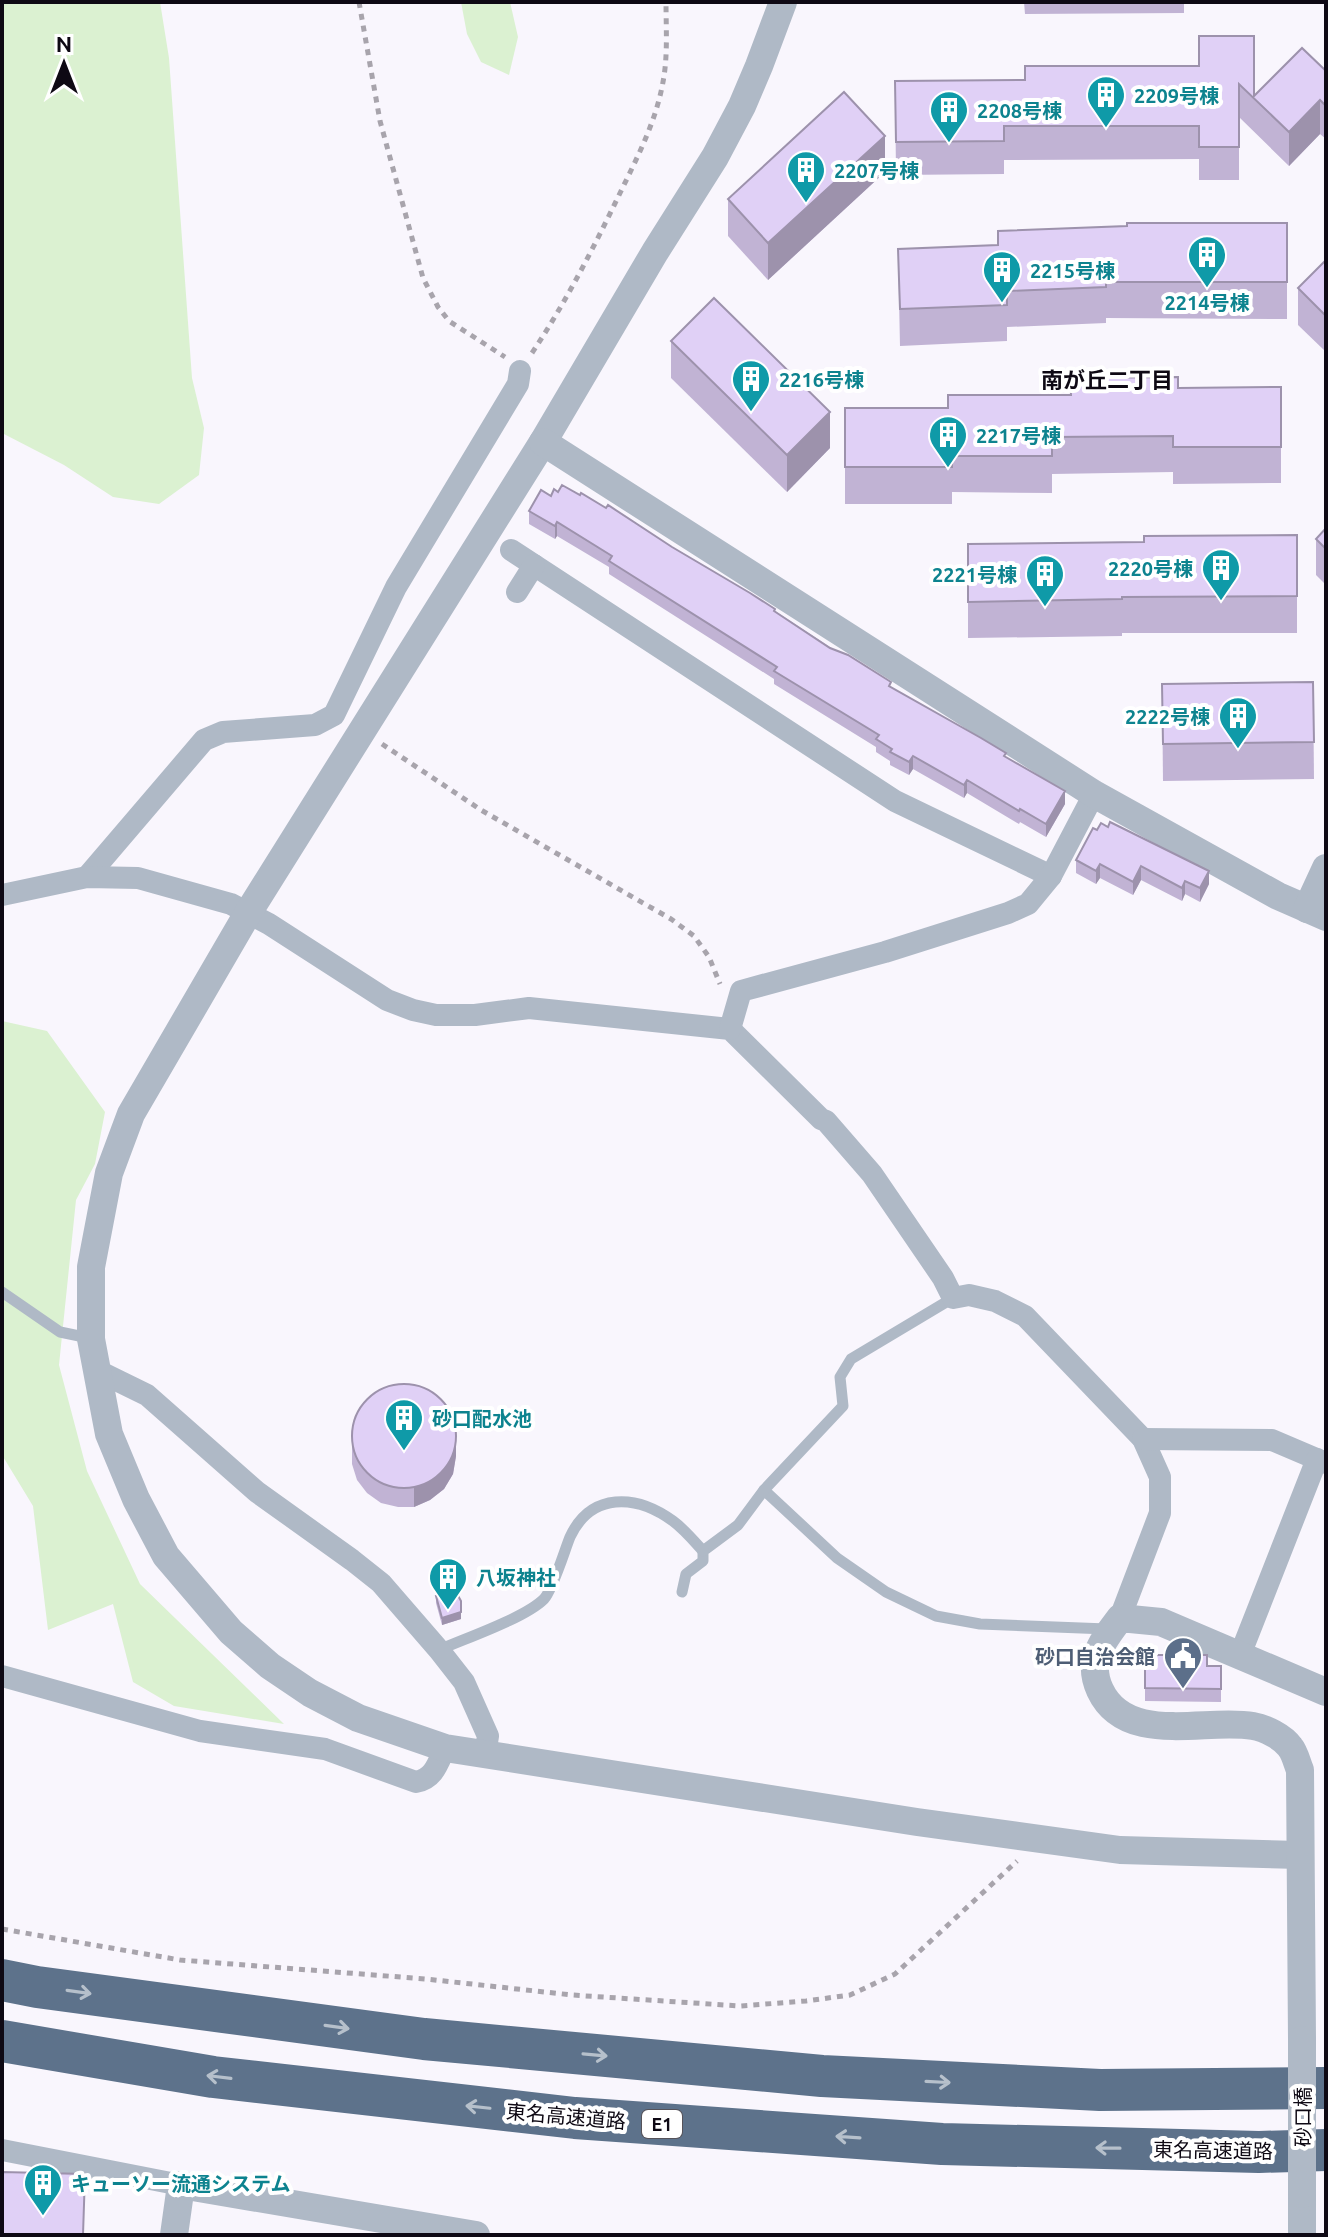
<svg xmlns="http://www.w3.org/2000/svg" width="1328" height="2237" font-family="Ubuntu,'Noto Sans JP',sans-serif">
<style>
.green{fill:#dbf1d1}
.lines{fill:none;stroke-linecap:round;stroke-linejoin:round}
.path{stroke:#a8a4ac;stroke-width:5;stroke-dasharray:6 6;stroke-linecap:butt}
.service{stroke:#afb9c6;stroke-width:11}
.minor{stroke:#afb9c6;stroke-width:22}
.tertiary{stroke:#afb9c6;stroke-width:28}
.motorway{stroke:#5d728b;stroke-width:42}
.tertiary-bridge{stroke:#afb9c6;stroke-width:28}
.wall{fill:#c1b3d4}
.shaded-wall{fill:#9d92ac}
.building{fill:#e0d0f6;stroke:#9d92ac;stroke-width:2}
.oneway{stroke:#b6c0cb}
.labels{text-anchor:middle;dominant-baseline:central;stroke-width:8;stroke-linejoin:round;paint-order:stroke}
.shield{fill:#fff;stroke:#56535a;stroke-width:2}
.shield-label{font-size:18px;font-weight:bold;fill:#0e0914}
.culture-label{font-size:20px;font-weight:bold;fill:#0d838f;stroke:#fff;text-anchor:start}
.service-label{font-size:20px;font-weight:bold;fill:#4e5e75;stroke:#fff;text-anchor:end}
.street-label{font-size:20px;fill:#0e0914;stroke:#fff}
.neighbourhood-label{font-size:22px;font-weight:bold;fill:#0e0914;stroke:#fff}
</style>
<rect width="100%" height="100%" fill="#f9f6fd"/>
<!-- green -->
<g class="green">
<polygon points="2,2 160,2 169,58 192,378 204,428 199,475 159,504 113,497 64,465 2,433"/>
<polygon points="461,2 510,2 518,37 509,75 481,62 467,34"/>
<polygon points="2,1021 47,1031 105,1112 95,1164 76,1200 59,1365 87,1471 140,1584 284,1724 174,1706 133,1682 113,1604 48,1630 33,1506 2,1455"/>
</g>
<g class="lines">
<!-- path -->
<g class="path">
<polyline points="359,2 380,121 423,278 438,307 449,321 505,357"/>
<path d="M 532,353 C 566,302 594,247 621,191 C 638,156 656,121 663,82 C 668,56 666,28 666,2"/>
<polyline points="382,744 481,810 671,919 694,936 709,957 720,984"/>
<polyline points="2,1929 180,1960 426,1979 572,1995 740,2006 806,2001 850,1995 895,1974 1017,1861"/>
</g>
<!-- service -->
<g class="service">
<polyline points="2,1292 60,1332 89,1338"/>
<polyline points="764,1490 837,1558 886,1592 936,1616 980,1624 1107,1629"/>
<polyline points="682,1592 686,1574 703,1561 703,1551 738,1525 764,1490 843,1406 840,1377 851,1359 953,1298"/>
<path d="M 439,1650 C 466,1638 525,1618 544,1599 C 553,1589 564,1552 570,1537 C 591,1492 636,1494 673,1521 C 684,1529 694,1541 703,1551"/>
</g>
<!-- minor -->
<g class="minor">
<polyline points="511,550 895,801 1051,876"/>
<polyline points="517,592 534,565"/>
<polyline points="87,877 204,740 223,732 315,725 334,715 396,587 518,384 520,371"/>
<polyline points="2,895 87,877 138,878 231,904 269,924 387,1000 413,1010 436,1015 475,1015 529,1008 730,1029 821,1119 826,1121 872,1174 943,1278 953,1298 969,1295 995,1301 1025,1316 1143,1439 1160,1477 1160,1513 1120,1618"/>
<polyline points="730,1029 741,991 885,952 1008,913 1028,904 1051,876 1094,794"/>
<polyline points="96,1370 147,1395 257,1492 352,1560 381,1583 439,1650 464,1682 488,1736 485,1755"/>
<polyline points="1143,1439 1272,1440 1326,1463"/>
<polyline points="1240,1655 1317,1459"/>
<path d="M 2,1676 L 200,1731 L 325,1749 L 416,1782 C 434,1779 438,1763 445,1748"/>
<polyline points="2,2150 181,2185"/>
</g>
<!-- tertiary -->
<g class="tertiary">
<polyline points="783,2 759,66 742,106 715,157 655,252 543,442 248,913 131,1114 109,1173 91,1267 91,1339 109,1434 136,1499 166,1556 231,1632 270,1666 310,1693 358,1718 445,1748 917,1822 1120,1850 1300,1855"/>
<polyline points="543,442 1094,794 1278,896 1326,917"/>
<polyline points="1307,909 1326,868"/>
<path d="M 1302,2040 L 1300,1770 C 1297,1763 1295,1753 1290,1747 C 1283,1737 1265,1728 1253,1726 C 1205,1718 1126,1746 1100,1690 C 1086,1660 1103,1641 1120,1618 L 1161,1622 L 1326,1692"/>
<polyline points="174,2235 181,2185 476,2235"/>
<polyline points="1302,2235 1302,2194"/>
</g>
<!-- motorway -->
<g class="motorway">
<polyline points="2,1980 37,1987 424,2039 822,2076 1100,2090 1326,2088"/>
<polyline points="2,2041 213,2077 575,2118 942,2144 1259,2152 1326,2150"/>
</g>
<!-- tertiary-bridge -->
<polyline class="tertiary-bridge" points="1302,2040 1302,2194"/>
</g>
<!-- wall -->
<g class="wall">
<polygon points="1024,2 1184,2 1184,13 1025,14"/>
<polygon points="1199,36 1254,96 1326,71 1326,139 1320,134 1289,166 1239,117 1239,180 1199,180 1199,159 1004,160 1004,174 896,175 895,81 1025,80 1199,66"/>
<polygon points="885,172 768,280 728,236 728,199"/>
<polygon points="1287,223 1287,319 1106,318 1106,323 1007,327 1007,341 900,346 898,249 998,245 998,231"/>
<polygon points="1326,260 1326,352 1298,325 1298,288"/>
<polygon points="671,341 830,448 787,492 671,378"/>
<polygon points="1281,387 1281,483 1173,484 1173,472 1052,474 1052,493 952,492 952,504 845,504 845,408 948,408 1070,395 1178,388"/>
<polygon points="551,496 672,547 775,611 891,687 1006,758 1065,804 1046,837 1020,822 1019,824 967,793 964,798 913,769 909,775 890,765 890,761 876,752 876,747 774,684 774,679 609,574 609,567 557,536 555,539 529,524 529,511"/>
<polygon points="1326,528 1326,585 1316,575 1316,539"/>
<polygon points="1297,535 1297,633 1122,633 1122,636 968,638 968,544 1144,542"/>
<polygon points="1313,682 1314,779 1163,781 1162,684"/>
<polygon points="1093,828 1209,884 1200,902 1185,894 1182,901 1141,880 1133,895 1100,878 1096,884 1076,873 1076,860"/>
<polygon points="352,1428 456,1456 453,1474 444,1489 430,1500 414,1507 398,1507 381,1503 367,1493 357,1480 352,1464"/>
<polygon points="436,1596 461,1619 442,1625 436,1603"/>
<polygon points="1145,1662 1221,1666 1221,1702 1145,1701"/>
</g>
<!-- shaded-wall -->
<g class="shaded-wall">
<polygon points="1320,100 1320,134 1289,166 1289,132"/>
<polygon points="885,136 885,172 768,280 768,243"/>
<polygon points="830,412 830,448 787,492 787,455"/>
<polygon points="557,522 557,536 555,539 555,526"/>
<polygon points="913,756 913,769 909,775 909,762"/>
<polygon points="967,780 967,793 964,798 964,785"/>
<polygon points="1065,791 1065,804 1046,837 1046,824"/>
<polygon points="1100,864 1100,878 1096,884 1096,871"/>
<polygon points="1141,866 1141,880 1133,895 1133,882"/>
<polygon points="1209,871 1209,884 1200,902 1200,888"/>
<polygon points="1185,881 1185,894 1182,901 1182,888"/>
<polygon points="456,1437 456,1456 453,1474 444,1489 430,1500 414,1507 414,1487"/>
<polygon points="461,1612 461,1619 442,1625 442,1618"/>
</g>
<!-- building -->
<g class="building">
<polygon points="1199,36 1254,36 1254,96 1302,48 1326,71 1326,106 1320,100 1289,132 1239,84 1239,147 1199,147 1199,126 1004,126 1004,141 896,142 895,81 1025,80 1025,66 1199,66"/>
<polygon points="844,92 885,136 768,243 728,199"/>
<polygon points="1127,223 1287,223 1287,282 1106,282 1106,287 1007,291 1007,305 900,309 898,249 998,245 998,231 1127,226"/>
<polygon points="1326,260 1326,316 1298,288"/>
<polygon points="714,298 830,412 787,455 671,341"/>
<polygon points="1178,377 1178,388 1281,387 1281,447 1173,447 1173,436 1052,437 1052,456 952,456 952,467 845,467 845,408 948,408 948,395 1071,395 1070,378"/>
<polygon points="562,485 580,495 581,493 606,508 608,505 672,547 750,593 775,609 774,611 830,648 848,655 891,682 889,686 981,738 1006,753 1004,756 1065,791 1046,824 1020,809 1019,811 967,780 964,785 913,756 909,762 890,752 892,749 876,739 879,735 774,671 777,667 609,561 612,556 557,522 555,526 529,511 541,490 551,496 554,489 558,492"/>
<polygon points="1326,528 1326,549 1316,539"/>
<polygon points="1297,535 1297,596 1122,597 1122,599 968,602 968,544 1144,542 1144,536"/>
<polygon points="1313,682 1314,742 1163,744 1162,684"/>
<polygon points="1110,822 1209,871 1200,888 1185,881 1182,888 1141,866 1133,882 1100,864 1096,871 1076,860 1093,828 1097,830 1101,823 1108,827"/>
<circle cx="404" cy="1436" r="52"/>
<polygon points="456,1592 461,1601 461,1612 442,1618 436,1596"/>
<polygon points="1148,1655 1207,1655 1207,1666 1221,1666 1221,1689 1145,1688 1145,1662 1148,1662"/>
<polygon points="2,2172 85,2174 83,2235 2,2235"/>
</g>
<!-- one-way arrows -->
<defs><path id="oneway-shaft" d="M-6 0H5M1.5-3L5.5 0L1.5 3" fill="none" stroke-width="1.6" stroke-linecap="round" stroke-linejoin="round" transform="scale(2)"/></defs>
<g class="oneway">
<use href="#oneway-shaft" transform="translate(79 1992) rotate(8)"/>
<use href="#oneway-shaft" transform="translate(337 2027) rotate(8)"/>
<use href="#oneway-shaft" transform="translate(595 2055) rotate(5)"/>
<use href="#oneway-shaft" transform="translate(219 2077) rotate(-173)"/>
<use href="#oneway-shaft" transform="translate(938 2082) rotate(3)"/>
<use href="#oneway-shaft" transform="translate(478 2107) rotate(-174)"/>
<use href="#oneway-shaft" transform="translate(848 2137) rotate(-176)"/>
<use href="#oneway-shaft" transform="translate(1108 2148) rotate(-179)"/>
</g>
<!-- icons -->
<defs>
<g id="building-pin" transform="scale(2)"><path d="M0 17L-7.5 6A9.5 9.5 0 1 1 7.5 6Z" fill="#0f9aa8" stroke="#fff"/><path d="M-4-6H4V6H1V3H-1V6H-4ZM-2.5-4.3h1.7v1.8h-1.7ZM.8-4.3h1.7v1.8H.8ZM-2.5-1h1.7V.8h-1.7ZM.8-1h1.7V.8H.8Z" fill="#fff"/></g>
<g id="civic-pin" transform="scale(2)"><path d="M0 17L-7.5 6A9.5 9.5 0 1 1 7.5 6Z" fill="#5c6f8a" stroke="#fff"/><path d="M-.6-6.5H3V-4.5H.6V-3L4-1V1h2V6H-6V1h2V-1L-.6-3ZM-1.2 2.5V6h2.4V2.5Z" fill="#fff"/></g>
</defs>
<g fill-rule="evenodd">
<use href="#building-pin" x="1106" y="95"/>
<use href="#building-pin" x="949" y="110"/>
<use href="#building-pin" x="806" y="170"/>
<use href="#building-pin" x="1207" y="255"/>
<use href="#building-pin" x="1002" y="270"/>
<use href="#building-pin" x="751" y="379"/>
<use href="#building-pin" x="948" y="435"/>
<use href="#building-pin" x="1221" y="568"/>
<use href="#building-pin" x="1045" y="574"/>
<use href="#building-pin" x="1238" y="716"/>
<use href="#building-pin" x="404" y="1418"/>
<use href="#building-pin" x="448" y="1577"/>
<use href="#civic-pin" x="1183" y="1656"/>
<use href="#building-pin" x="43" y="2183"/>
</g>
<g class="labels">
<!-- shield labels -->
<rect class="shield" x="642" y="2110" width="40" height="28" rx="6"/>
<g class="shield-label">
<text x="662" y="2124">E1</text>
</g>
<!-- culture labels -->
<g class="culture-label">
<text x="1134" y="95">2209号棟</text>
<text x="977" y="110">2208号棟</text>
<text x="834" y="170">2207号棟</text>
<text x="1030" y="270">2215号棟</text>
<text x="1207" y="302" text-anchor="middle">2214号棟</text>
<text x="779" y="379">2216号棟</text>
<text x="976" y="435">2217号棟</text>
<text x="1193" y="568" text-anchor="end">2220号棟</text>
<text x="1017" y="574" text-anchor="end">2221号棟</text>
<text x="1210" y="716" text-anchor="end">2222号棟</text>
<text x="432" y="1418">砂口配水池</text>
<text x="476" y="1577">八坂神社</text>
<text x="71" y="2183">キューソー流通システム</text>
</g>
<!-- service labels -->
<g class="service-label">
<text x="1155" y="1656">砂口自治会館</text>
</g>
<!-- street labels -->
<g class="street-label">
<text transform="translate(566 2116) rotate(5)">東名高速道路</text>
<text transform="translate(1302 2117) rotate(-90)">砂口橋</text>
<text transform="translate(1213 2150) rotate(1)">東名高速道路</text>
</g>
<!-- neighbourhood labels -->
<g class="neighbourhood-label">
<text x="1107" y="379">南が丘二丁目</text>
</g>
</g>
<!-- border -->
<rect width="1328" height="2237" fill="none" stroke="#0e0914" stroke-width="8"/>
<!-- north arrow -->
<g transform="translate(64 64)" stroke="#ffffff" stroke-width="6" paint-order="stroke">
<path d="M0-6L14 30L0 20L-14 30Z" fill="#0e0914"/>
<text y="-12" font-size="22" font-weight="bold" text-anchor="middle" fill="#0e0914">N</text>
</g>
</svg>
